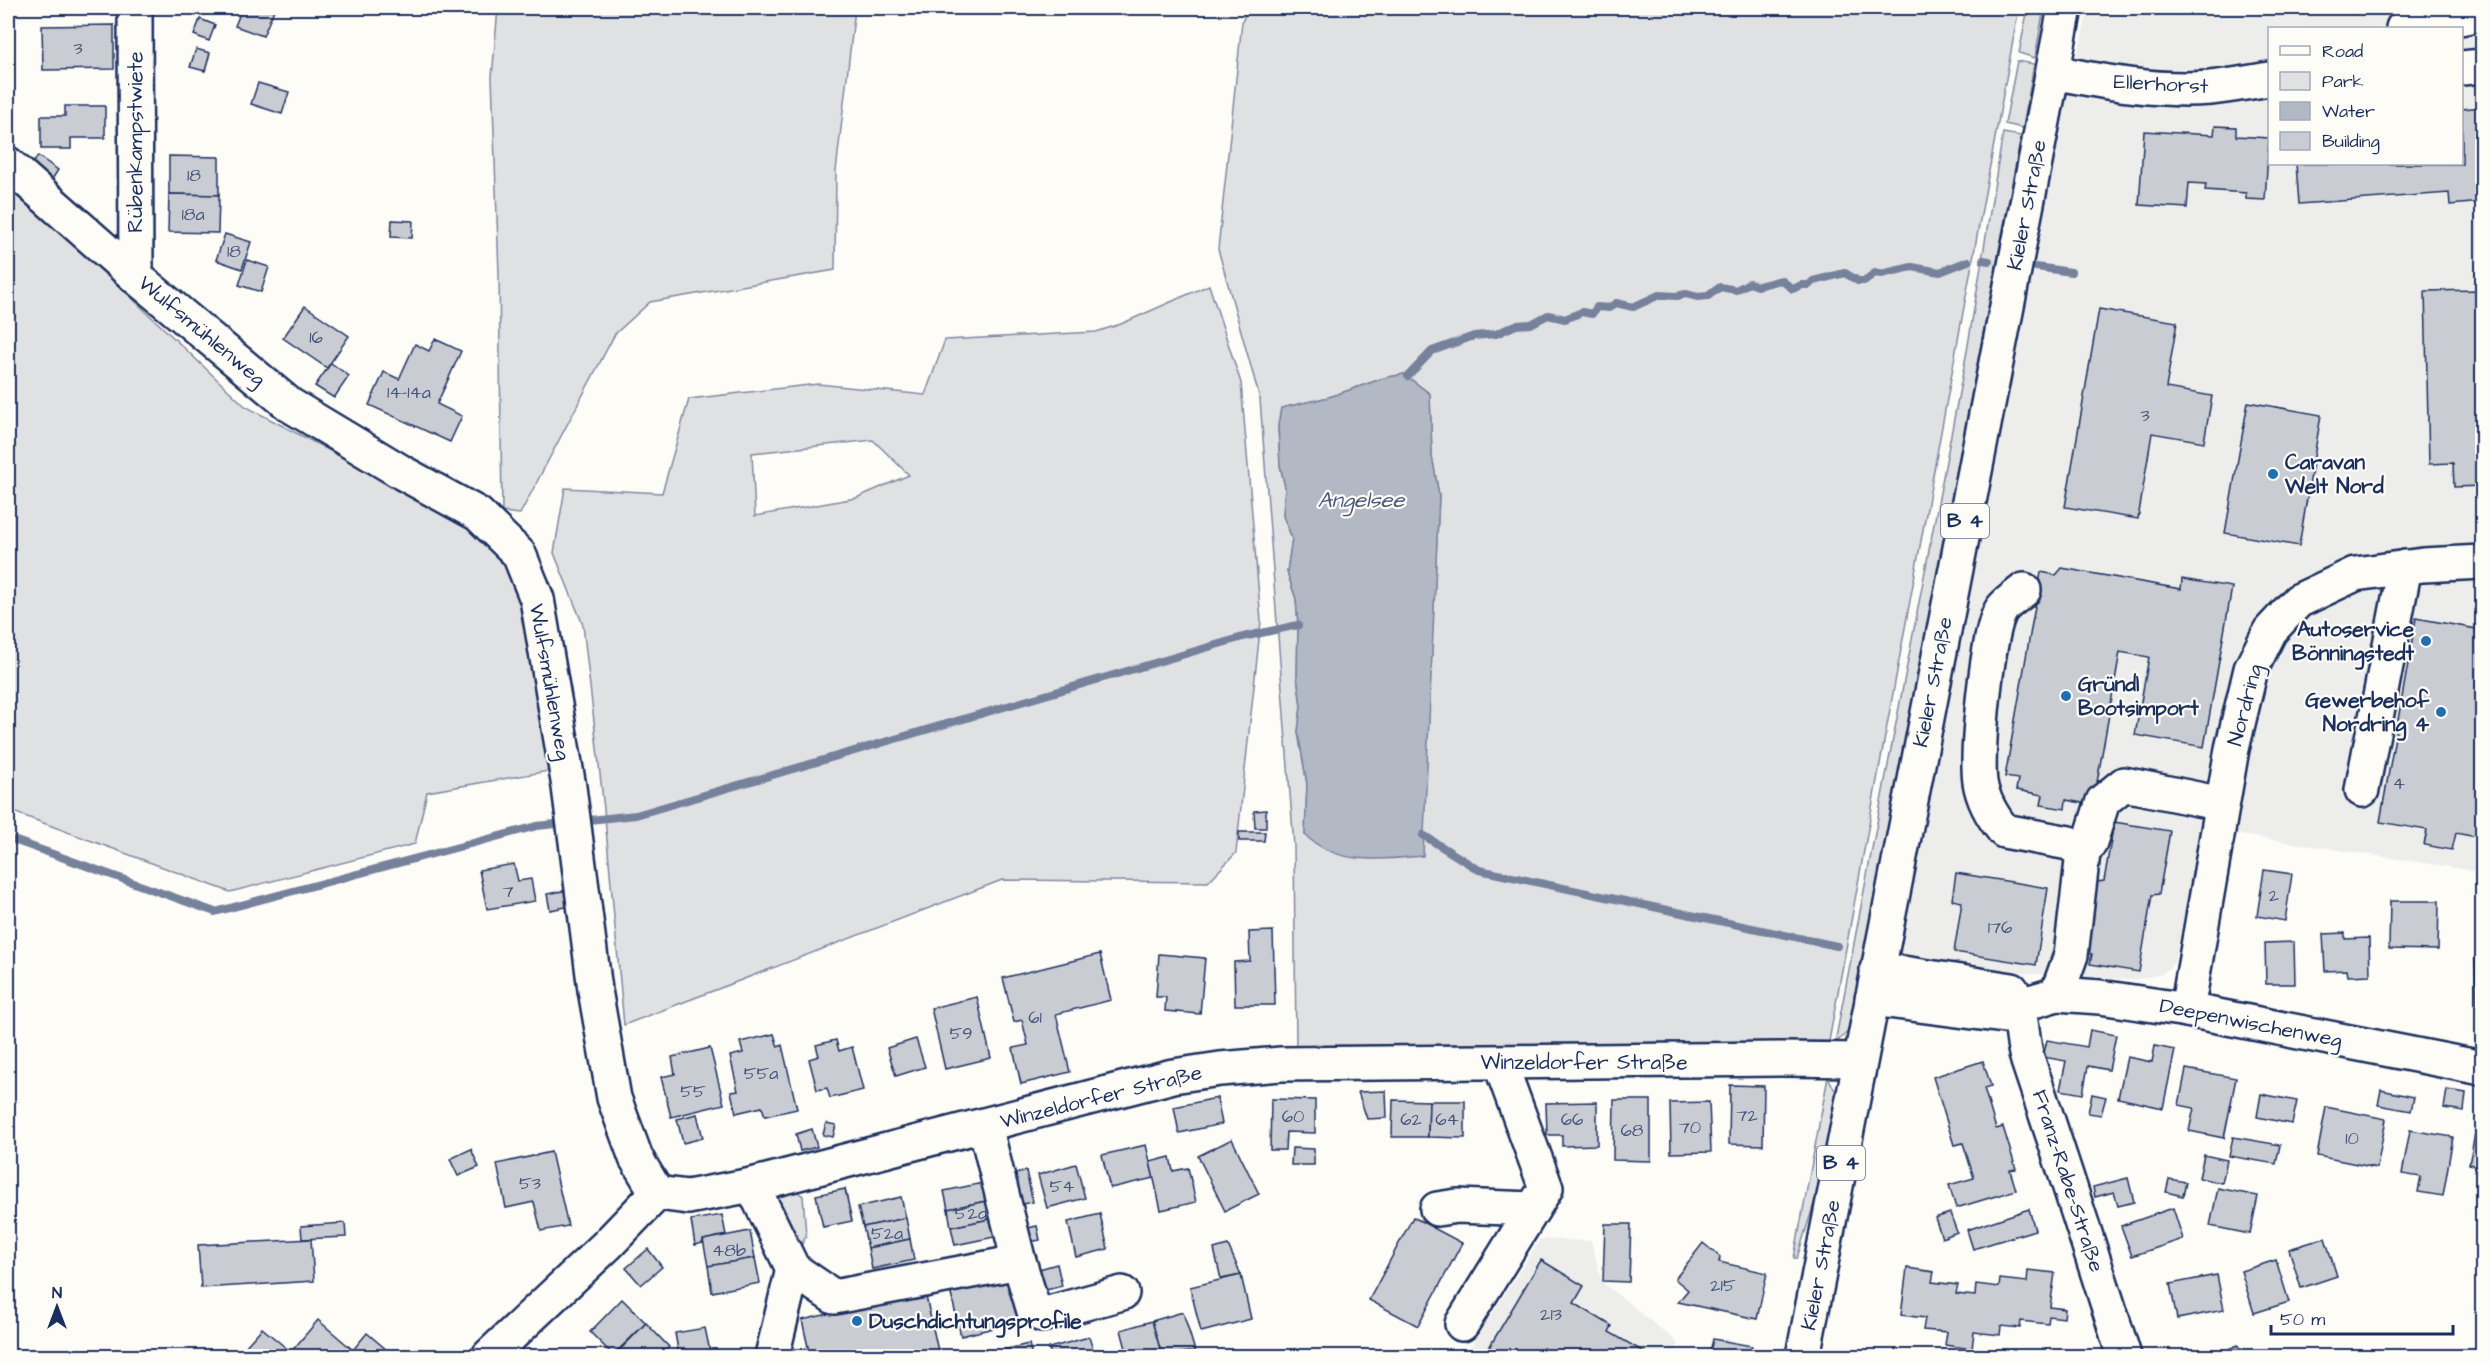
<svg xmlns="http://www.w3.org/2000/svg" width="2490" height="1364" font-family="'Architects Daughter',sans-serif">
<style>
.built{fill:#edeeec;fill-rule:evenodd}
.green{fill:#e0e1e3;stroke:#7e88a0;stroke-width:1.5;fill-rule:evenodd}
.water{fill:#b3b8c5;stroke:#76819c;stroke-width:1.5}
.lines{fill:none;stroke-linecap:round;stroke-linejoin:round}
.stream{stroke:#76819c;stroke-width:8}
.building{fill:#c9ccd3;stroke:#1b2f5e;stroke-width:1.5}
.minor-casing{stroke:#1b2f5e;stroke-width:38}
.major-casing{stroke:#1b2f5e;stroke-width:38}
.minor{stroke:#fdfcf7;stroke-width:33}
.major{stroke:#fdfcf7;stroke-width:33}
.poi-dot{fill:#1f6fb2;stroke:#fdfcf7;stroke-width:2}
.labels{text-anchor:middle;dominant-baseline:central;stroke-width:4.5;stroke-linejoin:round;paint-order:stroke}
.number-label{font-size:18px;fill:#46567b}
.shield{fill:#fdfcf7;stroke:#5f6c8c;stroke-width:1.5}
.shield-label{font-size:20px;font-weight:bold;fill:#1b2f5e}
.street-label{font-size:21px;fill:#1b2f5e;stroke:#fdfcf7}
.poi-label{font-size:21px;font-weight:bold;fill:#1b2f5e;stroke:#fdfcf7;text-anchor:start}
.water-label{font-size:22px;font-style:italic;fill:#49587d;stroke:#fdfcf7}
</style>
<rect width="100%" height="100%" fill="#fdfcf7"/>
<filter id="ink" filterUnits="userSpaceOnUse"><feTurbulence type="fractalNoise" baseFrequency=".0167" numOctaves="2"/><feDisplacementMap in="SourceGraphic" scale="12" xChannelSelector="R" yChannelSelector="G"/><feConvolveMatrix kernelMatrix="1 2 1 2 8 2 1 2 1" color-interpolation-filters="sRGB"/></filter>
<g filter="url(#ink)">
<!-- built -->
<g class="built">
<path d="M 2089,8 L 2482,8 L 2482,872 L 2202,829 L 2174,963 L 2162,974 L 2133,980 L 1967,970 L 1897,957 L 2031,235 ZM 2270,28 L 2462,28 L 2462,164 L 2270,164 Z"/>
<polygon points="1540,1239 1591,1241 1602,1282 1678,1343 1675,1356 1465,1356"/>
</g>
<!-- green -->
<g class="green">
<polygon points="498,8 855,8 836,171 835,270 650,302 615,334 520,514 502,512 499,274 492,77"/>
<path d="M 1248,8 L 2019,8 L 1829,1041 L 1296,1046 L 1294,846 L 1260,399 L 1218,249 L 1242,22 ZM 1404,374 L 1430,394 L 1432,456 L 1439,495 L 1423,835 L 1305,835 L 1307,784 L 1298,732 L 1301,706 L 1297,676 L 1298,625 L 1296,599 L 1287,572 L 1292,538 L 1283,516 L 1285,487 L 1280,465 L 1278,426 L 1281,408 L 1329,397 L 1384,378 Z"/>
<polygon points="2028,8 2044,8 2035,58 2019,53"/>
<polygon points="2017,61 2034,64 2023,128 2005,124"/>
<polygon points="2003,133 2021,136 1849,1031 1835,1043 1967,351"/>
<polygon points="8,180 245,406 450,514 496,546 519,587 549,771 427,792 415,844 230,892 8,810"/>
<path d="M 1209,285 L 1241,383 L 1261,621 L 1236,853 L 1208,882 L 1002,880 L 624,1025 L 605,818 L 583,625 L 554,553 L 565,488 L 662,493 L 689,399 L 818,384 L 925,395 L 945,340 L 1096,332 L 1121,324 ZM 873,440 L 909,475 L 856,498 L 755,516 L 752,453 Z"/>
<polygon points="1828,1077 1838,1096 1821,1181 1797,1258 1794,1258"/>
<polygon points="791,1187 803,1196 806,1235 802,1244 796,1241 768,1194"/>
</g>
<!-- water -->
<path class="water" d="M 1404,374 L 1430,394 L 1432,456 L 1439,495 L 1423,856 C 1381,860 1338,866 1305,835 L 1307,784 L 1298,732 L 1301,706 L 1297,676 L 1298,625 L 1296,599 L 1287,572 L 1292,538 L 1283,516 L 1285,487 L 1280,465 L 1278,426 L 1281,408 L 1329,397 L 1384,378 Z"/>
<g class="lines">
<!-- stream -->
<g class="stream">
<polyline points="1983,260 1989,261"/>
<polyline points="2036,267 2071,272"/>
<polyline points="1408,376 1432,351 1474,336 1496,334 1516,325 1531,324 1548,315 1565,319 1582,312 1592,314 1597,307 1609,308 1616,303 1633,307 1659,295 1677,296 1686,294 1698,297 1708,296 1720,287 1736,290 1749,283 1758,286 1781,280 1793,289 1801,285 1809,285 1813,281 1845,273 1858,281 1864,281 1875,273 1881,274 1912,267 1940,272 1968,261"/>
<polyline points="580,821 636,815 1243,637 1298,625"/>
<polyline points="1423,835 1479,870 1837,946"/>
<polyline points="8,838 215,912 537,826 565,823"/>
</g>
</g>
<!-- building -->
<g class="building">
<polygon points="242,8 274,10 263,36 235,26"/>
<polygon points="200,19 215,25 209,41 194,35"/>
<polygon points="114,25 114,69 43,70 42,26"/>
<polygon points="196,49 210,53 205,71 190,67"/>
<polygon points="258,83 289,92 282,114 251,104"/>
<polygon points="65,106 105,106 105,138 71,138 71,149 41,149 41,116 65,116"/>
<polygon points="2482,107 2482,202 2450,205 2449,193 2299,204 2296,164 2462,164 2462,109"/>
<polygon points="2215,126 2236,127 2236,136 2269,138 2265,200 2246,199 2246,193 2205,190 2206,184 2189,183 2187,208 2139,205 2144,131 2214,135"/>
<polygon points="38,156 58,170 51,181 31,166"/>
<polygon points="169,156 219,157 219,195 169,194"/>
<polygon points="169,194 219,195 218,233 168,232"/>
<polygon points="392,220 413,221 412,238 391,237"/>
<polygon points="225,234 251,242 242,269 216,260"/>
<polygon points="247,260 269,267 261,292 239,285"/>
<polygon points="2482,290 2482,486 2454,487 2453,463 2429,464 2425,291"/>
<polygon points="305,306 349,336 327,368 283,338"/>
<polygon points="2099,309 2177,322 2166,388 2212,396 2204,442 2152,433 2138,519 2065,507"/>
<polygon points="435,339 461,351 437,404 462,416 450,442 369,405 384,372 399,379 415,344 429,351"/>
<polygon points="331,363 349,376 334,398 315,386"/>
<polygon points="2248,402 2321,415 2299,546 2225,533"/>
<polygon points="2062,568 2181,589 2182,579 2232,587 2204,747 2135,735 2149,657 2120,652 2093,805 2066,800 2065,809 2041,805 2043,795 2016,790 2018,779 2005,777 2041,572 2056,575"/>
<polygon points="2416,618 2482,630 2482,838 2456,833 2452,850 2424,845 2427,830 2380,822"/>
<polygon points="1266,810 1266,828 1255,828 1254,811"/>
<polygon points="2114,822 2170,831 2159,894 2152,895 2139,972 2090,964 2092,954 2078,951 2090,883 2104,881"/>
<polygon points="1239,832 1265,832 1264,841 1239,841"/>
<polygon points="514,864 518,881 531,879 535,901 487,909 479,870"/>
<polygon points="2264,870 2292,874 2285,921 2257,916"/>
<polygon points="1956,873 2048,888 2036,965 1954,952 1962,902 1952,900"/>
<polygon points="568,890 571,906 550,910 547,894"/>
<polygon points="2390,901 2439,901 2438,950 2389,949"/>
<polygon points="1273,931 1275,1005 1235,1005 1234,962 1250,961 1249,932"/>
<polygon points="2345,933 2345,939 2369,938 2370,975 2348,976 2347,970 2325,971 2323,934"/>
<polygon points="2294,942 2295,984 2266,984 2265,943"/>
<polygon points="1100,954 1111,1000 1056,1014 1070,1072 1021,1084 1013,1048 1028,1045 1022,1020 1014,1022 1003,978"/>
<polygon points="1159,954 1205,958 1200,1014 1165,1011 1166,997 1156,997"/>
<polygon points="2475,957 2482,957 2482,1011 2477,1011"/>
<polygon points="977,997 991,1058 945,1069 931,1008"/>
<polygon points="2090,1030 2116,1035 2109,1070 2088,1066 2083,1094 2060,1090 2066,1061 2043,1057 2047,1040 2087,1047"/>
<polygon points="774,1034 778,1047 782,1045 797,1109 765,1116 762,1107 736,1113 731,1092 738,1091 730,1056 743,1053 740,1042"/>
<polygon points="916,1039 925,1067 896,1076 887,1048"/>
<polygon points="836,1040 839,1051 852,1047 863,1090 830,1098 827,1088 817,1090 809,1059 819,1056 816,1045"/>
<polygon points="2155,1046 2175,1050 2163,1108 2118,1098 2127,1057 2152,1062"/>
<polygon points="710,1048 724,1104 671,1117 661,1077 675,1074 672,1057"/>
<polygon points="1983,1061 1991,1086 1984,1088 1996,1129 2003,1127 2016,1169 2010,1170 2016,1190 1956,1208 1949,1185 1974,1178 1963,1143 1954,1145 1933,1077"/>
<polygon points="2186,1069 2236,1078 2224,1138 2189,1131 2194,1108 2179,1105"/>
<polygon points="1730,1085 1764,1086 1763,1145 1729,1144"/>
<polygon points="2381,1090 2414,1097 2411,1111 2378,1105"/>
<polygon points="2447,1090 2466,1093 2464,1111 2444,1108"/>
<polygon points="1386,1091 1387,1118 1367,1119 1358,1092"/>
<polygon points="2092,1094 2106,1097 2101,1115 2088,1113"/>
<polygon points="2261,1094 2297,1101 2292,1124 2257,1117"/>
<polygon points="1217,1098 1222,1124 1179,1133 1174,1107"/>
<polygon points="1271,1099 1315,1100 1315,1133 1286,1132 1285,1150 1270,1150"/>
<polygon points="1393,1100 1429,1101 1428,1137 1392,1137"/>
<polygon points="1614,1100 1651,1100 1651,1161 1613,1160"/>
<polygon points="1429,1101 1465,1101 1465,1138 1428,1137"/>
<polygon points="1597,1102 1597,1145 1562,1146 1562,1135 1547,1135 1546,1103"/>
<polygon points="1709,1102 1711,1152 1671,1153 1670,1103"/>
<polygon points="2326,1107 2386,1119 2377,1168 2317,1156"/>
<polygon points="697,1114 703,1138 683,1143 677,1119"/>
<polygon points="826,1123 836,1125 833,1137 823,1135"/>
<polygon points="2477,1124 2482,1125 2482,1167 2469,1164"/>
<polygon points="812,1129 817,1147 800,1151 796,1134"/>
<polygon points="2410,1130 2453,1137 2443,1196 2418,1192 2421,1177 2402,1174"/>
<polygon points="2233,1137 2280,1145 2276,1164 2229,1156"/>
<polygon points="1232,1139 1259,1194 1225,1211 1198,1156"/>
<polygon points="1146,1145 1154,1178 1110,1188 1102,1155"/>
<polygon points="1292,1148 1314,1149 1314,1165 1291,1165"/>
<polygon points="471,1149 479,1167 458,1176 450,1159"/>
<polygon points="551,1152 568,1226 541,1231 534,1202 506,1208 497,1164"/>
<polygon points="2204,1155 2227,1160 2222,1183 2199,1178"/>
<polygon points="1170,1157 1173,1171 1188,1168 1196,1202 1161,1210 1150,1162"/>
<polygon points="1076,1164 1085,1198 1047,1208 1038,1175"/>
<polygon points="1026,1171 1033,1202 1017,1205 1010,1175"/>
<polygon points="2128,1178 2134,1202 2118,1206 2114,1192 2095,1197 2093,1187"/>
<polygon points="2169,1179 2186,1182 2183,1196 2166,1192"/>
<polygon points="988,1182 991,1200 948,1209 944,1191"/>
<polygon points="2218,1188 2258,1196 2250,1234 2210,1226"/>
<polygon points="845,1189 852,1221 823,1227 816,1195"/>
<polygon points="901,1197 906,1218 863,1227 858,1207"/>
<polygon points="991,1200 995,1218 951,1227 948,1209"/>
<polygon points="2173,1208 2183,1239 2132,1256 2121,1226"/>
<polygon points="2029,1209 2035,1230 1973,1249 1967,1230"/>
<polygon points="1950,1213 1957,1232 1942,1238 1935,1218"/>
<polygon points="1100,1214 1108,1249 1076,1257 1068,1222"/>
<polygon points="722,1215 726,1235 703,1240 703,1243 695,1245 691,1220"/>
<polygon points="1413,1217 1462,1243 1418,1326 1369,1300"/>
<polygon points="906,1218 910,1239 868,1248 863,1227"/>
<polygon points="995,1218 999,1236 955,1245 951,1227"/>
<polygon points="345,1223 346,1237 302,1239 301,1226"/>
<polygon points="1605,1224 1631,1224 1629,1282 1603,1281"/>
<polygon points="1037,1226 1040,1240 1026,1243 1023,1229"/>
<polygon points="750,1231 755,1258 708,1266 703,1240"/>
<polygon points="2325,1238 2337,1276 2301,1288 2289,1249"/>
<polygon points="311,1239 314,1281 201,1288 198,1245"/>
<polygon points="910,1239 914,1260 872,1269 868,1248"/>
<polygon points="1703,1243 1720,1257 1719,1262 1767,1273 1757,1319 1678,1302 1688,1290 1675,1279"/>
<polygon points="1228,1245 1241,1275 1221,1279 1214,1249"/>
<polygon points="648,1249 662,1267 641,1285 626,1268"/>
<polygon points="755,1258 760,1283 712,1292 708,1266"/>
<polygon points="1541,1260 1584,1286 1574,1303 1612,1326 1609,1332 1651,1356 1557,1356 1543,1348 1538,1356 1484,1356"/>
<polygon points="2276,1260 2289,1302 2254,1313 2241,1271"/>
<polygon points="1057,1264 1062,1286 1038,1292 1032,1271"/>
<polygon points="1907,1268 1934,1272 1932,1282 1958,1285 1956,1294 1975,1296 1976,1284 1999,1287 2000,1279 2027,1282 2028,1270 2055,1273 2050,1307 2065,1309 2064,1318 2049,1316 2048,1324 2021,1321 2020,1328 2001,1326 2000,1335 1974,1332 1972,1349 1945,1345 1947,1332 1923,1330 1925,1318 1901,1315"/>
<polygon points="1023,1272 1034,1318 961,1336 950,1290"/>
<polygon points="1241,1275 1251,1319 1201,1332 1190,1287"/>
<polygon points="2217,1275 2224,1310 2177,1319 2170,1284"/>
<polygon points="925,1292 938,1351 912,1356 810,1356 802,1320"/>
<polygon points="622,1299 646,1323 613,1355 590,1332"/>
<polygon points="1183,1312 1195,1351 1162,1356 1152,1321"/>
<polygon points="318,1320 353,1350 367,1333 394,1356 237,1356 262,1328 291,1352"/>
<polygon points="1152,1321 1162,1356 1128,1356 1121,1330"/>
<polygon points="646,1323 669,1347 659,1356 614,1356"/>
<polygon points="705,1328 711,1356 679,1356 675,1333"/>
<polygon points="1089,1337 1095,1356 1051,1356 1049,1348"/>
<polygon points="1713,1339 1752,1346 1750,1356 1709,1356"/>
<polygon points="1029,1344 1032,1356 976,1356"/>
<polygon points="2238,1345 2242,1356 2226,1356 2223,1351"/>
</g>
<g class="lines">
<!-- minor casing -->
<g class="minor-casing">
<g id="minor">
<polyline points="135,8 136,277"/>
<polyline points="2403,28 2482,14"/>
<polyline points="2462,68 2482,66"/>
<path d="M 2053,72 C 2104,82 2157,92 2210,88 C 2230,86 2250,82 2270,79"/>
<polyline points="8,164 136,277 290,405 403,473 478,514 519,554 537,599 569,787 595,990 614,1098 636,1158 657,1193"/>
<path d="M 2024,590 C 2017,596 2004,604 2000,612 C 1987,636 1976,753 1980,782 C 1983,801 1992,816 2004,831 L 2069,843 L 2083,853 L 2071,955 L 2057,994"/>
<polyline points="2362,790 2405,567"/>
<polyline points="2083,853 2090,842 2103,801 2124,784 2222,804"/>
<path d="M 1877,969 L 2012,990 C 2024,1013 2020,1037 2028,1061 C 2061,1159 2093,1257 2124,1356"/>
<polyline points="1872,999 2004,1016 2020,1005 2057,994 2100,997 2187,1010 2482,1068"/>
<polyline points="2187,1010 2232,749 2251,669 2270,631 2298,601 2355,574 2423,565 2482,562"/>
<polyline points="752,1185 793,1269 834,1297 1019,1262 985,1126"/>
<polyline points="1437,1209 1457,1206 1533,1209"/>
<polyline points="1019,1261 1034,1311 1042,1315 1122,1293"/>
<polyline points="1462,1324 1546,1188 1500,1063"/>
<polyline points="489,1356 607,1245 657,1193 688,1197 752,1185 1173,1076 1220,1069 1281,1064 1781,1059 1860,1060"/>
<polyline points="772,1356 793,1269"/>
</g>
</g>
<!-- major casing -->
<g class="major-casing">
<polyline id="major" points="1803,1356 2065,8"/>
</g>
<!-- minor -->
<use href="#minor" class="minor"/>
<!-- major -->
<use href="#major" class="major"/>
</g>
</g>
<!-- markers -->
<g class="poi-dot">
<circle cx="2273" cy="474" r="6"/>
<circle cx="2426" cy="641" r="6"/>
<circle cx="2066" cy="696" r="6"/>
<circle cx="2441" cy="712" r="6"/>
<circle cx="857" cy="1321" r="6"/>
</g>
<g class="labels">
<!-- number labels -->
<g class="number-label">
<text x="78" y="48">3</text>
<text x="194" y="175">18</text>
<text x="193" y="214">18a</text>
<text x="234" y="251">18</text>
<text x="316" y="337">16</text>
<text x="409" y="392">14-14a</text>
<text x="2145" y="415">3</text>
<text x="2399" y="783">4</text>
<text x="508" y="891">7</text>
<text x="2274" y="895">2</text>
<text x="2000" y="927">176</text>
<text x="1035" y="1017">61</text>
<text x="961" y="1033">59</text>
<text x="761" y="1073">55a</text>
<text x="693" y="1091">55</text>
<text x="1747" y="1115">72</text>
<text x="1293" y="1116">60</text>
<text x="1411" y="1119">62</text>
<text x="1447" y="1119">64</text>
<text x="1572" y="1119">66</text>
<text x="1690" y="1127">70</text>
<text x="1632" y="1130">68</text>
<text x="2352" y="1138">10</text>
<text x="530" y="1183">53</text>
<text x="1062" y="1186">54</text>
<text x="971" y="1213">52d</text>
<text x="887" y="1233">52a</text>
<text x="729" y="1250">48b</text>
<text x="1723" y="1285">215</text>
<text x="1551" y="1314">213</text>
</g>
<!-- shield labels -->
<g class="shield">
<rect x="1941" y="504" width="48" height="34" rx="4.5"/>
<rect x="1817" y="1146" width="48" height="34" rx="4.5"/>
</g>
<g class="shield-label">
<text x="1965" y="521">B 4</text>
<text x="1841" y="1163">B 4</text>
</g>
<!-- street labels -->
<g class="street-label">
<text transform="translate(2161 84) rotate(3)">Ellerhorst</text>
<text transform="translate(135 142) rotate(-90)">Rübenkampstwiete</text>
<text transform="translate(2027 205) rotate(-79)">Kieler Straße</text>
<text transform="translate(202 331) rotate(40)">Wulfsmühlenweg</text>
<text transform="translate(550 682) rotate(80)">Wulfsmühlenweg</text>
<text transform="translate(1933 682) rotate(-79)">Kieler Straße</text>
<text transform="translate(2245 705) rotate(-75)">Nordring</text>
<text transform="translate(2251 1023) rotate(11)">Deepenwischenweg</text>
<text x="1584" y="1062">Winzeldorfer Straße</text>
<text transform="translate(1101 1097) rotate(-14)">Winzeldorfer Straße</text>
<text transform="translate(2068 1181) rotate(72)">Franz-Rabe-Straße</text>
<text transform="translate(1821 1265) rotate(-79)">Kieler Straße</text>
</g>
<!-- poi labels -->
<g class="poi-label">
<text x="2285" y="462">Caravan<tspan x="2285" dy="24">Welt Nord</tspan></text>
<text x="2414" y="629" text-anchor="end">Autoservice<tspan x="2414" dy="24">Bönningstedt</tspan></text>
<text x="2078" y="684">Gründl<tspan x="2078" dy="24">Bootsimport</tspan></text>
<text x="2429" y="700" text-anchor="end">Gewerbehof<tspan x="2429" dy="24">Nordring 4</tspan></text>
<text x="869" y="1321">Duschdichtungsprofile</text>
</g>
<!-- water labels -->
<g class="water-label">
<text x="1361" y="500">Angelsee</text>
</g>
</g>
<!-- margin -->
<rect width="2490" height="1364" fill="none" stroke="#fdfcf7" stroke-width="30"/>
<rect x="15" y="15" width="2460" height="1334" fill="none" stroke="#1b2f5e" stroke-width="2" filter="url(#ink)"/>
<!-- legend -->
<rect x="2268" y="27" width="195" height="138" fill="#fdfcf7" stroke="#a3aaba" stroke-width="1.5"/>
<rect x="2280" y="46" width="30" height="9" fill="#fdfcf7" stroke="#a3aaba" stroke-width="1.5"/>
<text x="2322" y="57" font-size="18" fill="#1b2f5e">Road</text>
<rect x="2280" y="72" width="30" height="18" fill="#e0e1e3" stroke="#a3aaba" stroke-width="1.5"/>
<text x="2322" y="87" font-size="18" fill="#1b2f5e">Park</text>
<rect x="2280" y="102" width="30" height="18" fill="#b3b8c5" stroke="#a3aaba" stroke-width="1.5"/>
<text x="2322" y="117" font-size="18" fill="#1b2f5e">Water</text>
<rect x="2280" y="132" width="30" height="18" fill="#c9ccd3" stroke="#a3aaba" stroke-width="1.5"/>
<text x="2322" y="147" font-size="18" fill="#1b2f5e">Building</text>
<!-- north arrow -->
<g transform="translate(57 1307)" stroke="#fdfcf7" stroke-width="4.5" paint-order="stroke">
<path d="M0-4.5L10 22L0 15L-10 22Z" fill="#1b2f5e"/>
<text y="-9" font-size="16" font-weight="bold" text-anchor="middle" fill="#1b2f5e">N</text>
</g>
<!-- scale -->
<path d="M2271 1325v9h182v-9" fill="none" stroke="#1b2f5e" stroke-width="3"/>
<text x="2280" y="1325" font-size="18" fill="#1b2f5e" stroke="#fdfcf7" stroke-width="4.5" paint-order="stroke">50 m</text>
</svg>
